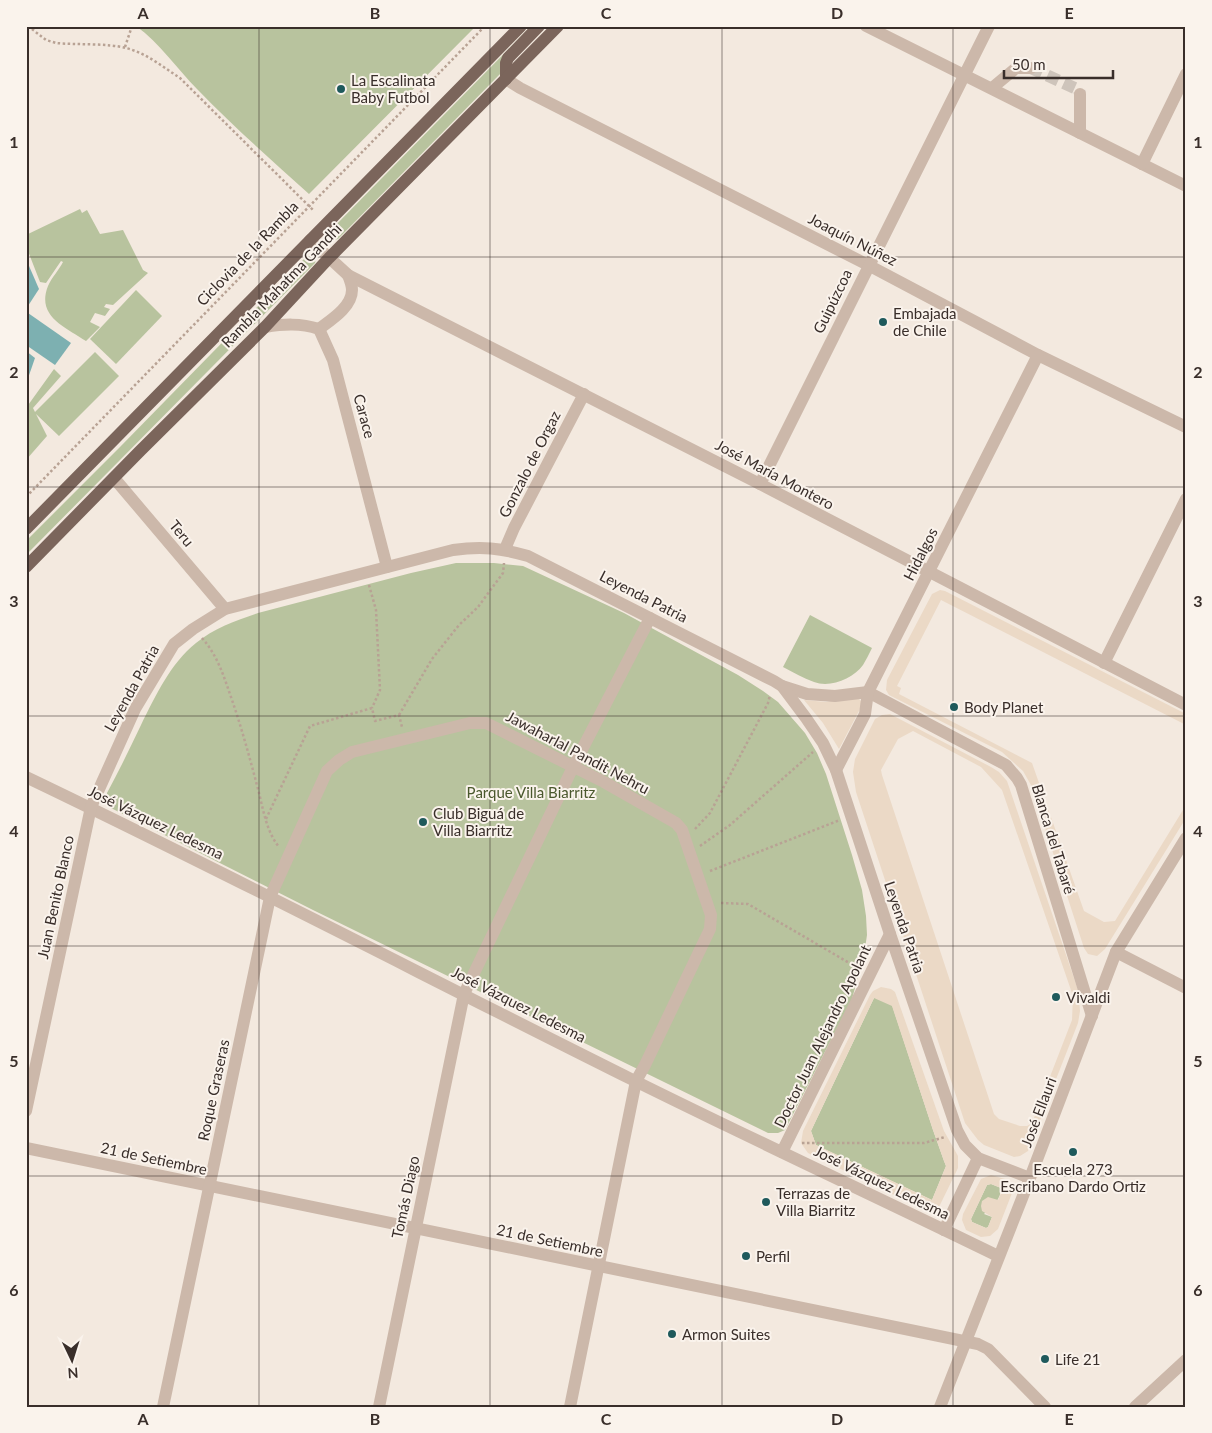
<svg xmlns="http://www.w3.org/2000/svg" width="1212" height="1433" font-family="Lato,sans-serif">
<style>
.green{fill:#b8c39e}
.plaza{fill:#ebd9c6;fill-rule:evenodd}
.water{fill:#7db0b1}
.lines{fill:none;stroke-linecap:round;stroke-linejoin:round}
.minor-tunnel{stroke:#cec4bb;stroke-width:12;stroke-dasharray:12 6;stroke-linecap:butt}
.path{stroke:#b8a294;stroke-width:2.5;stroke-dasharray:2.5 2.5;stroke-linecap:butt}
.minor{stroke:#ccb8aa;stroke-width:12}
.major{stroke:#7b655b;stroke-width:12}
.grid{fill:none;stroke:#392e2a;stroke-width:1;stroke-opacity:0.55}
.poi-dot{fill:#1f5a5c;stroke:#faf3ec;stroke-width:2}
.labels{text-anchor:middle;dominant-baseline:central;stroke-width:4;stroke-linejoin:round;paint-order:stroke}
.poi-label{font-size:15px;fill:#392e2a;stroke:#faf3ec;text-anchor:start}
.street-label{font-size:15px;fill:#392e2a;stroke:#faf3ec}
.park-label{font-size:15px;fill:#4a582d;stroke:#faf3ec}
.neatline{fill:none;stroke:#392e2a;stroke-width:2}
.grid-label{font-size:16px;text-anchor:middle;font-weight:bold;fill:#392e2a}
</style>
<rect width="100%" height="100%" fill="#f3e9df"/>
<!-- green -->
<g class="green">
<path d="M 136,26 L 476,26 L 309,194 C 271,160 233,126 197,89 C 177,69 160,43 136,26 Z"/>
<polygon points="531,26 502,72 338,239 334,240 327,237 327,234"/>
<path d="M 80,209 L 82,213 L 87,210 L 100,234 L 123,230 L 143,270 L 148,273 L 113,305 L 106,304 L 104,307 L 110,309 L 105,316 L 95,313 L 90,322 L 100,327 L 86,341 C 65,327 36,316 48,286 C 52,277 59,270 63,262 L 61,261 L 46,283 L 40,282 L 26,246 L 26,235 Z"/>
<polygon points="307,256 316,259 315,263 26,555 26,541 120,447"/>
<polygon points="136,290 162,316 116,364 90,339"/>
<polygon points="95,352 119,376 59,436 36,414 47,436 26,460 26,408 54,369 61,376 33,408 35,412"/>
<path d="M 456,563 L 494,563 L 523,566 L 624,613 L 738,675 L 763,691 L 778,702 L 805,733 L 817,753 L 826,774 L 852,855 L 862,890 L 866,916 L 867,935 L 864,955 L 852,999 L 785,1130 L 778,1133 L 768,1133 L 313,910 L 109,807 L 107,798 L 107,793 C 119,771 130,748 141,725 C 156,695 170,664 196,643 C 214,628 237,620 258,613 L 411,573 Z"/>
<path d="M 810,615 L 872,648 C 869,654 866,660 863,665 C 853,679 830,688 814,682 C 803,678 793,672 783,667 Z"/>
<polygon points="874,998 876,998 892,1005 933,1130 944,1161 946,1166 932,1200 816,1145 811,1131"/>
<path d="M 991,1184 L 1001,1188 C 1001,1200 992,1206 984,1214 L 992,1217 L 988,1227 L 986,1228 L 972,1222 L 971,1219 L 987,1185 Z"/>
</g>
<!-- plaza -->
<g class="plaza">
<polygon points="940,590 945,591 1186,714 1186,725 941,600 897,686 901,688 899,694 1032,763 1084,911 1104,922 1115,921 1186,805 1186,818 1105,949 1097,956 1088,954 1084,948 1031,785 1023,771 1002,752 889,695 886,690 887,680 932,594"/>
<polygon points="857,697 862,702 860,709 839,749 823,723 804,700 826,702"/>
<path d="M 890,714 L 991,767 L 999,772 L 1007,781 L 1078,990 L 1080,1011 L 1078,1023 L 1028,1151 L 1020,1156 L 1014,1157 L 984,1145 L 978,1140 L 965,1123 L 856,792 L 853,772 L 855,759 L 875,719 L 882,715 ZM 913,731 L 981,767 L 1002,790 L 1073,996 L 1072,1020 L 1032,1123 L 1027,1126 L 1020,1126 L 999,1119 L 994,1114 L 882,775 L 881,770 L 898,739 Z"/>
<path d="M 881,987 L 891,989 L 895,992 L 944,1131 L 958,1156 L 958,1168 L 938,1209 L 931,1213 L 808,1153 L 801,1143 L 803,1131 L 870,995 L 873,991 ZM 874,998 L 892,1006 L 933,1130 L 944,1161 L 946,1166 L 932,1200 L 816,1145 L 811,1131 Z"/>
<path d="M 991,1175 L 1005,1179 L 1009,1184 L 1012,1193 L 998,1229 L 990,1236 L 981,1237 L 966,1230 L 962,1220 L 963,1214 L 981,1179 ZM 991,1184 L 1001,1188 L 1002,1191 L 998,1200 L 988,1197 L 982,1201 L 981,1206 L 982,1211 L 992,1217 L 988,1227 L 986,1228 L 972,1222 L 971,1219 L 987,1185 Z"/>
</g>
<!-- water -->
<g class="water">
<polygon points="26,259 39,289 26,309"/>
<polygon points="28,313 71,343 55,365 26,345 26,315"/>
<polygon points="26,351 35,358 26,384"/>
</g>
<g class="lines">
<!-- minor-tunnel -->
<polyline class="minor-tunnel" points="1031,68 1079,90 1080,94"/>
<!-- path -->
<g class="path">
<path d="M 28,26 L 46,40 L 56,43 C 76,45 108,43 126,48 C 146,53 163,67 180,78 L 313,210"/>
<polyline points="125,47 132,26"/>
<polyline points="26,497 485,26"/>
<polyline points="369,585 376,610 380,690 372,708"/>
<path d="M 202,638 C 218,656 224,677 232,700 C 242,729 250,759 258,789 C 263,808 266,831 279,847"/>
<polyline points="399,715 432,659 459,625 478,607 503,573 504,563"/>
<polyline points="266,819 310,726 372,708 375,721 399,715 402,727"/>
<polyline points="695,829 710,813 768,703 770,695"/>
<polyline points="700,846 730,825 813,752"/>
<polyline points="710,871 840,820"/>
<polyline points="721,903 748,904 858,968"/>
<polyline points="802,1143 924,1143 945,1137"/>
</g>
<!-- minor -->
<g class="minor">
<polyline points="866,26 1186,186"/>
<polyline points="506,79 520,88 868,265 1038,355 1186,427"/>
<polyline points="992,88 1016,68 1031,68"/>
<polyline points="1080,133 1080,94"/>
<polyline points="1142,164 1186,74"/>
<polyline points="310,240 348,275 760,484 1186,705"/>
<path d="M 265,327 C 284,324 300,323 319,329 L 333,360 L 387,567"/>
<path d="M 319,329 C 331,320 352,307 352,290 C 352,285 350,280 348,275"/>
<polyline points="114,478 225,609"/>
<polyline points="760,484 989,26"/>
<polyline points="505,549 514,528 584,394"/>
<polyline points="1104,663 1186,499"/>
<polyline points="782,686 807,694 835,696 868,692 1006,765 1017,778 1021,785 1092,1016"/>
<polyline points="836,770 865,714 868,692 1038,355"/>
<path d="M 26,777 C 231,875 432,980 635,1081 C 756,1141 877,1197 998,1256"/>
<polyline points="1116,952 1186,988"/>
<path d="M 26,1111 L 91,807 L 135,709 L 174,644 L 193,629 L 225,609 L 453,550 C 482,546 500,548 528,556 L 774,681 L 782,686 L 806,718 L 823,743 L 836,770 L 890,934 L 957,1130 L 965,1145 L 978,1158 L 1030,1178"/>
<polyline points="26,1148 978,1344 988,1349 1045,1407"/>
<polyline points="782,1152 890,934"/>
<polyline points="944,1230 978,1158"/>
<polyline points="163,1407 270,897 327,771 339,760 352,752 470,723 486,723 604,782 676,823 682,830 685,839 711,915 710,929 645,1065 636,1081 570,1407"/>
<polyline points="379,1407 464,994 573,767 650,618"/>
<polyline points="940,1407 1030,1178 1116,952 1186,838"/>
<polyline points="1135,1407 1186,1360"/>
</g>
<!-- major -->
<g class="major">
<polyline points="506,79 506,63 508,58 539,26"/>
<polyline points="26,529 521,26"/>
<polyline points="26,567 140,451 265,327 329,258 558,26"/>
</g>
</g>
<!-- grid -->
<path class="grid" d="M 259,26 L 259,1407M 490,26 L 490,1407M 722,26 L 722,1407M 953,26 L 953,1407M 26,257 L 1186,257M 26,487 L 1186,487M 26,716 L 1186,716M 26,946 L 1186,946M 26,1176 L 1186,1176"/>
<!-- markers -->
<g class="poi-dot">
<circle cx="341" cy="89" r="5"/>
<circle cx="883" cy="322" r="5"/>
<circle cx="954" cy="707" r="5"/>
<circle cx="423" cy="822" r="5"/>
<circle cx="1056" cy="997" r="5"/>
<circle cx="1073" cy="1152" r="5"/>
<circle cx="766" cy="1202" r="5"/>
<circle cx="746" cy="1256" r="5"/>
<circle cx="672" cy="1334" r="5"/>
<circle cx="1045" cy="1359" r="5"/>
</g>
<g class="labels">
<!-- poi labels -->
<g class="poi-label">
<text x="351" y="80">La Escalinata<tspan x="351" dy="17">Baby Futbol</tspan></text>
<text x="893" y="313">Embajada<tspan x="893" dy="17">de Chile</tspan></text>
<text x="964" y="707">Body Planet</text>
<text x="433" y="813">Club Biguá de<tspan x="433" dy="17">Villa Biarritz</tspan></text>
<text x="1066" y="997">Vivaldi</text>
<text x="1073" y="1169" text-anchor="middle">Escuela 273<tspan x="1073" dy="17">Escribano Dardo Ortiz</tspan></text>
<text x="776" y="1193">Terrazas de<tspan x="776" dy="17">Villa Biarritz</tspan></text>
<text x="756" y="1256">Perfil</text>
<text x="682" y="1334">Armon Suites</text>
<text x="1055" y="1359">Life 21</text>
</g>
<!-- street labels -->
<g class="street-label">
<text transform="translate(853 239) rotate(27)">Joaquín Núñez</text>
<text transform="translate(247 253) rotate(-46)">Ciclovia de la Rambla</text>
<text transform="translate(281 285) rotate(-46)">Rambla Mahatma Gandhi</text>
<text transform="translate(832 301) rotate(-64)">Guipúzcoa</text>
<text transform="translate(365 416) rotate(75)">Carace</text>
<text transform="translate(529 464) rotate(-63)">Gonzalo de Orgaz</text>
<text transform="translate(775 474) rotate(28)">José María Montero</text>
<text transform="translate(182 533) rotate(50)">Teru</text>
<text transform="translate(920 554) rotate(-63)">Hidalgos</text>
<text transform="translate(644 596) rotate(27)">Leyenda Patria</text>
<text transform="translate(131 688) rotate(-61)">Leyenda Patria</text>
<text transform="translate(578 752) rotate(28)">Jawaharlal Pandit Nehru</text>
<text transform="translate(156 822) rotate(26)">José Vázquez Ledesma</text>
<text transform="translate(1054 839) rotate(73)">Blanca del Tabaré</text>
<text transform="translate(55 897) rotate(-78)">Juan Benito Blanco</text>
<text transform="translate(905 927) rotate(71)">Leyenda Patria</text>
<text transform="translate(519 1004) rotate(27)">José Vázquez Ledesma</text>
<text transform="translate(822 1036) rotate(-64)">Doctor Juan Alejandro Apolant</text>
<text transform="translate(213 1090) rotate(-78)">Roque Graseras</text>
<text transform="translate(1038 1112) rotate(-69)">José Ellauri</text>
<text transform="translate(154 1158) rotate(12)">21 de Setiembre</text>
<text transform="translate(882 1182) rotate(26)">José Vázquez Ledesma</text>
<text transform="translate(405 1197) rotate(-78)">Tomás Diago</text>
<text transform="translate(550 1240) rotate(12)">21 de Setiembre</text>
</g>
<!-- park labels -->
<g class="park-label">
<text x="531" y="792">Parque Villa Biarritz</text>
</g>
</g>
<!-- border -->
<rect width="1212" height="1433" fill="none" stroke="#faf3ec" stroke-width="55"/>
<!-- north arrow -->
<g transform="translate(72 1360) rotate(176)" stroke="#faf3ec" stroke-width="4" paint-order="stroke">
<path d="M0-4L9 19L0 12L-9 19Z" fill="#392e2a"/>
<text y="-8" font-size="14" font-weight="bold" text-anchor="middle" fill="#392e2a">N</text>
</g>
<!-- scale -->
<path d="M1004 70v8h109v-8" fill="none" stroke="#392e2a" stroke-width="2.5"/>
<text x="1012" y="70" font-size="15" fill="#392e2a" stroke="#faf3ec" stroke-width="4" paint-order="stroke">50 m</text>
<rect x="28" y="28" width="1156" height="1378" class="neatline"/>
<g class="grid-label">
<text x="143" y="19">A</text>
<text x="375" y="19">B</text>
<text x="606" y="19">C</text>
<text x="837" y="19">D</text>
<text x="1069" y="19">E</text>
<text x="14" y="148">1</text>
<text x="1198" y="148">1</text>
<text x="14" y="378">2</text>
<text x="1198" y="378">2</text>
<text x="14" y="607">3</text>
<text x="1198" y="607">3</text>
<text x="14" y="837">4</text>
<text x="1198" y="837">4</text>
<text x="14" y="1067">5</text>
<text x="1198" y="1067">5</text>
<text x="14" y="1296">6</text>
<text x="1198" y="1296">6</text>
<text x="143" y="1425">A</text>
<text x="375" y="1425">B</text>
<text x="606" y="1425">C</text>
<text x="837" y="1425">D</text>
<text x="1069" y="1425">E</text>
</g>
</svg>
